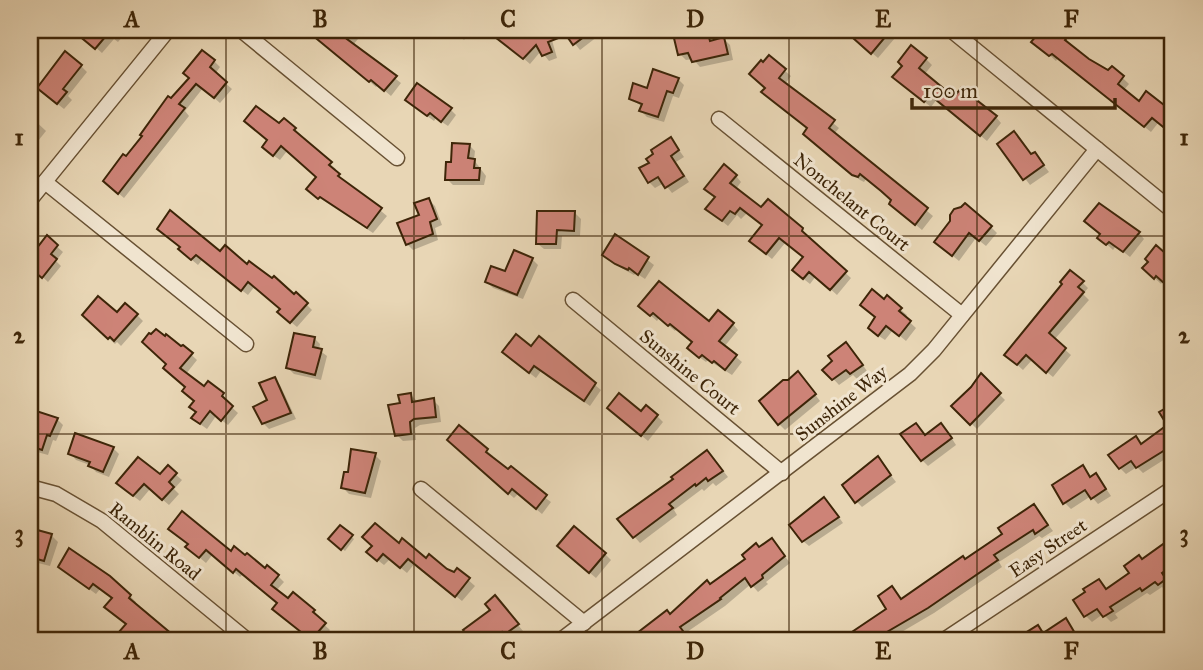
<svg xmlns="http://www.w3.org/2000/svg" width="1203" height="670" font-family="'IM FELL Great Primer',serif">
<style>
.shadow{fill:#0003}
.building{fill:#cd8377;stroke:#3d2508;stroke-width:2}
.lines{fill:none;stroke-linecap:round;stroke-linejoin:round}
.minor-casing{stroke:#685133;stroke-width:17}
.minor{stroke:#f0e4cf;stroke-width:14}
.grid{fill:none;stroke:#3d2508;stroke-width:2;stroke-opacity:0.55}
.labels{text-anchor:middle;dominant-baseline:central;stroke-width:6;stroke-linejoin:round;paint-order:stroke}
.street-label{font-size:19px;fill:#3d2508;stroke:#f0e4cf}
.neatline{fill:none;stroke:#3d2508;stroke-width:2.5}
.grid-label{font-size:23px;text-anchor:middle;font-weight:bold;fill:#3d2508}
</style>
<rect width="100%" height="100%" fill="#e8d6b5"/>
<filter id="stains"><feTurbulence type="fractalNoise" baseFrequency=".00286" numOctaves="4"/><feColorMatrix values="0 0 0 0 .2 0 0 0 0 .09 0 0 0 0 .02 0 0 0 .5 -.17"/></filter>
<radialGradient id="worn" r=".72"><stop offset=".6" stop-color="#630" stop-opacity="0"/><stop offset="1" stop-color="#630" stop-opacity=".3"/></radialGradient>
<!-- shadow -->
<g class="shadow">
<polygon points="86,30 125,30 127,31 118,42 114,39 102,53 82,35"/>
<polygon points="314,30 359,30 363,33 353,45 401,83 391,96 378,85 376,87 318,39 312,33"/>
<polygon points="453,30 472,30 464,40"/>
<polygon points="503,30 521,30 527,35 539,30 546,30 550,33 557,58 549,61 541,51 530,64 498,36"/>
<polygon points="564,30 606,30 580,50"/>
<polygon points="698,30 707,30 711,34 713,42 724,39 730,45 733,60 700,67 693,59 686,60 680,54 676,35"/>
<polygon points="845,30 886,30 895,38 878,58"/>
<polygon points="1043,30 1050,30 1088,60 1109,72 1112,68 1129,84 1123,91 1139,104 1147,93 1173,114 1173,134 1158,123 1151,132 1058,58 1056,61 1034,41"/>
<polygon points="926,59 932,65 924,75 954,100 996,117 1001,123 987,141 937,99 931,107 901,83"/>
<polygon points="214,61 220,67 215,74 232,89 220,103 203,88 185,111 189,116 124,198 111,187 126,158 171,100"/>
<polygon points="81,66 87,72 68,96 72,100 64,109 45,94"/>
<polygon points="785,71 791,76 785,84 839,128 834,134 933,216 922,230 897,209 893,200 866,179 864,182 860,180 811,140 809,129 764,92"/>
<polygon points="678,79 684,85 679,98 673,96 664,122 647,117 641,111 643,107 631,99"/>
<polygon points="413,106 450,109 456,115 448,126 436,118 434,121"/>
<polygon points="30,116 46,131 30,151"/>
<polygon points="279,126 295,129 301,135 299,137 336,169 334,172 387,216 373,233 315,195 318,177 287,151 280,160 270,153"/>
<polygon points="1014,133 1032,156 1035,154 1049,172 1030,185 999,144"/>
<polygon points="671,139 684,157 676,162 689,182 672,193 664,183 655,188 649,182 656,154"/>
<polygon points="469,145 475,151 474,160 486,176 484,185 453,185 447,179 453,164"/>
<polygon points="736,176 741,182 736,189 761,209 802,230 808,236 807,238 851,278 837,295 816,276 810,284 800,276 805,258 785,243 772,259 757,247 764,226 747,213 741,219 737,215 728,226 707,209"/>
<polygon points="429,200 435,206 442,225 435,228 438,240 413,250 407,244"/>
<polygon points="575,213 581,219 580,236 562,236 561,249 544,249 538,244"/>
<polygon points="991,227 997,233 986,246 976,238 959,261 936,242"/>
<polygon points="1139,233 1144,239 1130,257 1116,246 1113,250 1100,238"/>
<polygon points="616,236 654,265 645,279 636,273 634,275 623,269 610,260"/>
<polygon points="47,238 63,252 56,261 61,266 48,282 30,265"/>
<polygon points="1156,248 1173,263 1173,289 1163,281 1161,284 1144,268"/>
<polygon points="220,253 247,266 294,296 296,294 312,310 297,327 286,318 282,309 255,286 248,295 202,260 198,265 186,255"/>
<polygon points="532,259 538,265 523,299 493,288 487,282"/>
<polygon points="1082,282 1088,288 1083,294 1089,300 1054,340 1071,355 1053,377 1032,360 1023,370 1006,355"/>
<polygon points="887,298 907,315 905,318 916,328 906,341 893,330 885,340 876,334"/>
<polygon points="30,299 38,306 30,315 33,318 30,323"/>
<polygon points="640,306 709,324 733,324 738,330 724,347 742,362 732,375 708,360 706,362 695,354 694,342 677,328 675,331 659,318 657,321"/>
<polygon points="84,315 137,315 143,321 121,346 117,342 115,344"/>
<polygon points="314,338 320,344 319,350 327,356 321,380 294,374 288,368"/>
<polygon points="539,339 601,390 590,406 541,371 536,378 510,358 532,348"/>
<polygon points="183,347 197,360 186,374 204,388 222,395 228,401 227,403 238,413 228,425 216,416 207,429 200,424 196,401 187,387 171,374"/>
<polygon points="852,350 867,371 857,379 853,375 839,385 825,370"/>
<polygon points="981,376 1005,400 977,429 953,406 972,388"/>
<polygon points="274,379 280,385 296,419 269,429 263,423"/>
<polygon points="804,380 820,401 785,430 779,424"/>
<polygon points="411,395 417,401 433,400 439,406 441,422 420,425 415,428 416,440 403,441 397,435 402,405"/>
<polygon points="1173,402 1173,454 1143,473 1137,467 1126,474 1120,468 1136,439 1142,445 1170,425 1166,407"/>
<polygon points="30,411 57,419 63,425 56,441 53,440 48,455 30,450"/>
<polygon points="615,413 657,416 663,422 648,441"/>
<polygon points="947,431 956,445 928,466 922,460 925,436"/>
<polygon points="455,446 487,451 493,456 491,458 551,502 542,514 518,494 514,498"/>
<polygon points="113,448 119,454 109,477 96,472 90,465 76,460 70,453"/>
<polygon points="375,455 381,461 371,498 349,494 343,488"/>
<polygon points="713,458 728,477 716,486 713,483 704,491 702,489 674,510 677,515 640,543 619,519"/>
<polygon points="883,465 896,482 862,507 856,501"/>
<polygon points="1082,467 1092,478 1096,475 1101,481 1111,496 1098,504 1091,496 1071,509 1065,503"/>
<polygon points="168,468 182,480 174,489 179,494 169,505 150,489 140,501 124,489 160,477"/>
<polygon points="830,505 843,523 809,546 803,541"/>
<polygon points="1034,506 1053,531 1042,538 1039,536 999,562 1002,567 934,613 888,640 844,640 1005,534"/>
<polygon points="30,526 52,536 58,542 50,566 30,561"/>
<polygon points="340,527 354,539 345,551 330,539"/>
<polygon points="1173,539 1173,575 1167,580 1171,586 1165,590 1162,587 1150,595 1147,593 1115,614 1118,618 1111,622 1103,614 1092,622 1086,616 1099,581 1107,591"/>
<polygon points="399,545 454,574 457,570 475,586 462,601 415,563 407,573 390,559 384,565 375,558"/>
<polygon points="777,546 790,563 766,582 768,584 758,592 751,584 725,606 684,634 687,638 684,640 632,640 649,627 648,623 650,626 670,616 760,549"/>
<polygon points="187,547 231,553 278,576 284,582 276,591 288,601 314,611 320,617 318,619 330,630 322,640 312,640 280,615 279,603 243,574 240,577 213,554 206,563"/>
<polygon points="565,552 605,554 611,560 596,578"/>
<polygon points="66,572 130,596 136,602 134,604 177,640 151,640 148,638 146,640 128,640 120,633 127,624 113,598 100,589 96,594"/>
<polygon points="500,603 523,631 512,640 509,637 504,640 473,640 466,631"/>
<polygon points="1065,620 1080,640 1017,640 1037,627 1043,633"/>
<polygon points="346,635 352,640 342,640"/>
</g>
<!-- building -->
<g class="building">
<polygon points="72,30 111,30 95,49"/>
<polygon points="306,30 355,30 347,39 397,76 384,91 371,80 369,82"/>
<polygon points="501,30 523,30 527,33 534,30 593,30 573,45 566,35 548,42 552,52 542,56 536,45 523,59 495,37"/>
<polygon points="691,30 707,30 710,41 724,37 728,54 692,62 688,53 678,55 673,34"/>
<polygon points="844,30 891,30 871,54"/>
<polygon points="1041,30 1064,30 1070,34 1065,40 1089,59 1108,70 1112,66 1124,76 1118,84 1139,101 1146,91 1173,112 1173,135 1152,118 1144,127 1052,54 1049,56 1031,42"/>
<polygon points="911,45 927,58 919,68 954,97 961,88 997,116 980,136 930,95 924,102 892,77 902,66 898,62"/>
<polygon points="202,50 215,60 210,67 227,82 214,98 196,84 179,104 185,108 118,194 103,181 123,154 126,156 142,136 140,135 168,96 171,98 189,78 183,73"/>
<polygon points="65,51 82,65 63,89 67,92 57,104 37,88"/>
<polygon points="769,55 786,69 779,78 835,120 829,128 928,208 915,225 889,204 891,200 881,191 860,174 858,177 852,175 803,134 807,128 761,92 765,88 749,74 761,60 763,62"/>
<polygon points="653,69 679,78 673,93 667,91 658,117 639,111 642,104 629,99 633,83 647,88"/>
<polygon points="417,83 452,108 441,122 430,113 427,116 405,100"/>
<polygon points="256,106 279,123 284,118 296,128 294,130 332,162 329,165 340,174 338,176 382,208 367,228 320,197 318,199 306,189 316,177 281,146 273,156 262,147 267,140 244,121"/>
<polygon points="1014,131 1031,154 1035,152 1044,165 1023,180 997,144"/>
<polygon points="671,137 679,150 671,156 684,176 665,188 658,177 648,183 639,168 649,163 646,159 653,154 651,150"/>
<polygon points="452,143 470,144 468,158 475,159 474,168 480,168 479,180 445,180 446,162 451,162"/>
<polygon points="724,164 737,175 730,183 761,207 768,199 803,228 802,231 847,271 830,290 809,272 803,279 792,270 803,257 779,238 766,254 749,241 762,225 740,208 735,214 730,211 722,221 705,209 715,197 704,189"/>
<polygon points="429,198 437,219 430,222 433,234 406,245 397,223 419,215 414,203"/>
<polygon points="965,203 992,226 979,241 969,233 952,256 934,242 950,221 950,215 954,209 961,207"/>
<polygon points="1099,203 1140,232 1123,252 1109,242 1106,245 1097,238 1100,234 1084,221"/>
<polygon points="170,210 220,251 225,245 247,264 249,261 272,278 274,276 294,294 296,292 308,303 290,323 277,312 280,309 248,282 241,291 196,255 191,260 178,249 180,247 157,229"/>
<polygon points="537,211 575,211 574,231 557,230 556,244 536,244"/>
<polygon points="615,234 649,257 638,275 629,268 628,270 615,264 602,255"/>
<polygon points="47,235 58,245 51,254 57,259 42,278 30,268 30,257"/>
<polygon points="1156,245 1173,260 1173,291 1156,276 1154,279 1142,268 1148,262 1145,259"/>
<polygon points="514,250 533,258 517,295 485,282 491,266 505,271"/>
<polygon points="1070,270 1084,281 1078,287 1084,292 1049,333 1066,348 1046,373 1026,355 1017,365 1004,355 1062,284 1060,282"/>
<polygon points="659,281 709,321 718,310 734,323 719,341 737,355 725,370 714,361 712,363 702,355 699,358 687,348 692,342 670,324 668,326 653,313 650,316 638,306"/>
<polygon points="872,289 884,299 887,295 902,308 899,311 911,321 899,336 886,326 878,336 868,328 875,317 860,305"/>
<polygon points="98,296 117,312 125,303 138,314 114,341 110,337 108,339 82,315"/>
<polygon points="156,329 165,336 166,334 181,346 183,345 193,353 180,368 204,386 208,381 224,393 222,396 233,406 221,421 210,411 200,424 191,418 196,412 189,407 194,401 182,391 185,387 163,368 166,364 142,342 149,333 151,334"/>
<polygon points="294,333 315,337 313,347 322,349 315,375 286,368"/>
<polygon points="516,334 531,346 539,336 596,383 584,401 534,366 529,373 502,352"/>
<polygon points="846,342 863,365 850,374 846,370 832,380 822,370 832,361 828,356"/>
<polygon points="798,371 816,394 778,425 759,401 783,380 788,380"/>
<polygon points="981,373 1001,393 970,425 951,406 971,387"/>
<polygon points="275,377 291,413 262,424 253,407 267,400 259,383"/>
<polygon points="411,393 412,402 434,398 436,417 414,419 410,422 411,434 395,436 388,405 400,403 398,395"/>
<polygon points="619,393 641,411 646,405 658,415 641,436 607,408"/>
<polygon points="1173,404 1173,445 1136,468 1131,461 1119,469 1108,455 1136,436 1141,444 1167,425 1159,412"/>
<polygon points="30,409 58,418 50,436 47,435 42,450 30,446"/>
<polygon points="916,423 925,435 941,423 952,438 921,461 900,434"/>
<polygon points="459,425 488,449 486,452 508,469 511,466 547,495 536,509 512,489 508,494 447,440"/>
<polygon points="75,433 114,447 103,472 88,466 90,462 68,454"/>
<polygon points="351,449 376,453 365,493 341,488 344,472 348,472"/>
<polygon points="707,450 723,471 708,481 706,478 696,486 695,484 669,504 673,508 633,538 617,519 673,479 671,477"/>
<polygon points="878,456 891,475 855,503 842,485"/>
<polygon points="138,457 160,474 168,465 177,473 169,482 174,487 162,500 144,484 133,496 116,483"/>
<polygon points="1083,465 1090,477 1096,473 1106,489 1091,499 1085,490 1063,504 1052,485"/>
<polygon points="824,497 839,517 802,542 789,525"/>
<polygon points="1034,504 1048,525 1035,534 1033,530 994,555 998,560 928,608 873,640 840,640 886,609 878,596 892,586 901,599 963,556 965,559 1002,534 998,528"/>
<polygon points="182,511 231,551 234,546 245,555 247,553 265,568 267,565 279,575 271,585 288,598 293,592 315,610 313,612 326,623 311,640 272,609 277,603 236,569 233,573 206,550 199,558 185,547 188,544 168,529"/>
<polygon points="375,523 399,543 402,538 426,558 429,554 447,569 454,572 457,568 470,578 455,597 408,559 400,568 383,554 377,561 366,552 372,546 362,537"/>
<polygon points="340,525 353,535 341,550 328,539"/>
<polygon points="574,526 606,553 589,573 557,546"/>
<polygon points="30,528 52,534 44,561 30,557"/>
<polygon points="772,538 785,556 762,575 763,578 751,587 745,578 720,598 721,599 680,627 683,631 671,640 628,640 667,610 670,614 707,580 710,584 745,559 742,555 756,543 759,547"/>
<polygon points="1166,542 1173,552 1173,565 1162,573 1166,579 1158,585 1155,582 1142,591 1140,588 1110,607 1113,611 1103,617 1097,609 1084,617 1073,600 1085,592 1083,589 1099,579 1106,589 1129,573 1124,566 1139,555 1142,559"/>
<polygon points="69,548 110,576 131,595 129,598 179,640 127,640 118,633 126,624 104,607 112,598 93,584 89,589 58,567"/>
<polygon points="495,595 519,624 504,635 502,632 491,640 471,640 463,630 490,610 485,604"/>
<polygon points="1066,618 1079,640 1014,640 1038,625 1043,633"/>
</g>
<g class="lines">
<!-- minor casing -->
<g class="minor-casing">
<g id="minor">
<polyline points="241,30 397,158"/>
<polyline points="951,30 1173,211"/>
<polyline points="719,119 962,315"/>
<polyline points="45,182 246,344"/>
<polyline points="30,200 168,30"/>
<polyline points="573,300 782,473"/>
<polyline points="30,487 56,494 102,521 247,640"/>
<polyline points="421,489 584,623"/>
<polyline points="561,640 910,374 934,350 1097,149"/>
<polyline points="944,640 1173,488"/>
</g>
</g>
<!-- minor -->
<use href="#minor" class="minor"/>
</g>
<!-- grid -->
<path class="grid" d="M 226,30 L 226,640M 414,30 L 414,640M 602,30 L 602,640M 789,30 L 789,640M 977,30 L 977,640M 30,236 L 1173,236M 30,434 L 1173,434"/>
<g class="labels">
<!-- street labels -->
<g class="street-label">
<text transform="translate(852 202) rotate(39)">Nonchelant Court</text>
<text transform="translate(690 372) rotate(39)">Sunshine Court</text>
<text transform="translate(841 403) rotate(-38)">Sunshine Way</text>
<text transform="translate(155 541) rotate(39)">Ramblin Road</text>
<text transform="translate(1048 548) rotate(-34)">Easy Street</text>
</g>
</g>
<!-- margin -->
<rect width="1203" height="670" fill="none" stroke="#e8d6b5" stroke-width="77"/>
<!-- scale -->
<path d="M912 98v10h203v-10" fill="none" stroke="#3d2508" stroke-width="3.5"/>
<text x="923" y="98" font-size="21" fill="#3d2508" stroke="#f0e4cf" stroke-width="5" paint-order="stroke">100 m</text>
<rect x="38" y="38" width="1126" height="594" class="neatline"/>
<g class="grid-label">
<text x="132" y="27">A</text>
<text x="320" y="27">B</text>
<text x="508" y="27">C</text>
<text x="695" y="27">D</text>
<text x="883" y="27">E</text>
<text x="1071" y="27">F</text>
<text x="19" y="145">1</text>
<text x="1184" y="145">1</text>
<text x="19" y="343">2</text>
<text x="1184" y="343">2</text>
<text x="19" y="541">3</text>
<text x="1184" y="541">3</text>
<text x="132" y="659">A</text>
<text x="320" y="659">B</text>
<text x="508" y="659">C</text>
<text x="695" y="659">D</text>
<text x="883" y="659">E</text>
<text x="1071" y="659">F</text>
</g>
<rect width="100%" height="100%" filter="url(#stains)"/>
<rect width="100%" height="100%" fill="url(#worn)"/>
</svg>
